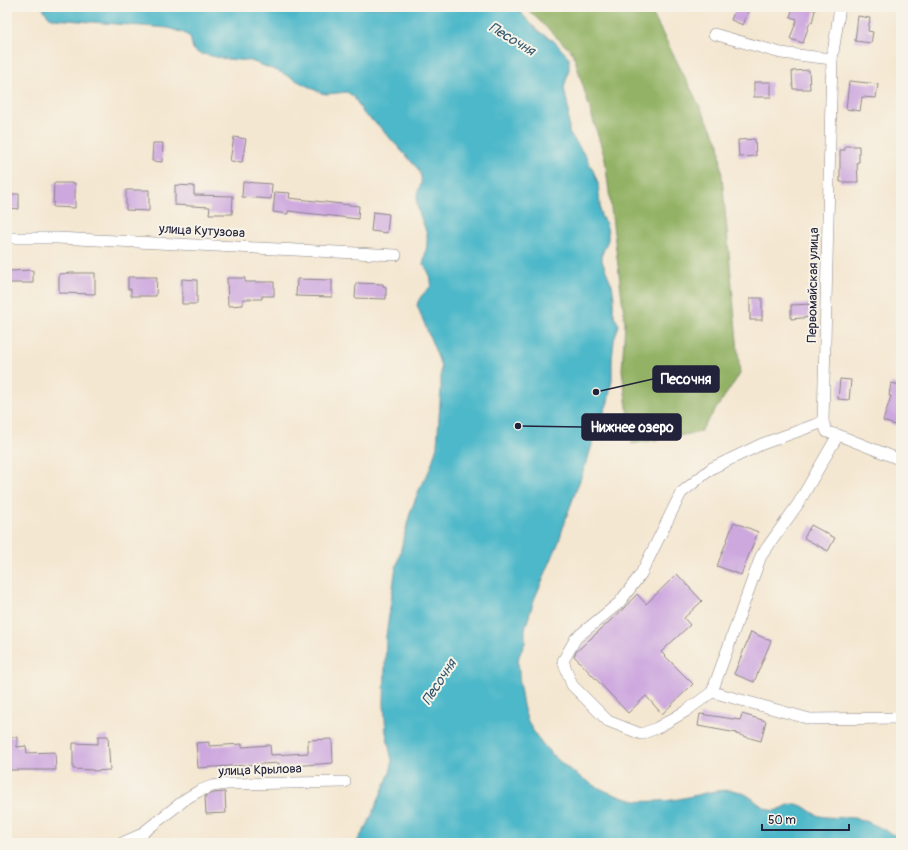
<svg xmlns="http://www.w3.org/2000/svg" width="908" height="850" font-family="Pangolin,sans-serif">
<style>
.forest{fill:#93b265;stroke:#5a6a50}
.water{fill:#4db8c9;stroke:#386d82}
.building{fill:#cda8df}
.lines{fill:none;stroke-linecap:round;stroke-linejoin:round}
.minor-casing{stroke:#8b8486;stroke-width:12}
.minor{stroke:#fff;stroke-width:11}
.labels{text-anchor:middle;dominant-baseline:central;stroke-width:4;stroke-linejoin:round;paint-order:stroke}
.street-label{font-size:13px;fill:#22223b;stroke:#f7f3e8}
.water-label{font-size:14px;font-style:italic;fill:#31566d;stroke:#f7f3e8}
.leader{fill:none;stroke:#22223b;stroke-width:1.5}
.callout-dot{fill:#22223b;stroke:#f7f3e8;stroke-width:1.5}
.callout{fill:#22223b;stroke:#22223b;stroke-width:1.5}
.callout-label{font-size:14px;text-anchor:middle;font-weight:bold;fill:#fff}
</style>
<rect width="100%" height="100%" fill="#f7f3e8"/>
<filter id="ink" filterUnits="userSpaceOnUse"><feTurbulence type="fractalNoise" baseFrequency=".025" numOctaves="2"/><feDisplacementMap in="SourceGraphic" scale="8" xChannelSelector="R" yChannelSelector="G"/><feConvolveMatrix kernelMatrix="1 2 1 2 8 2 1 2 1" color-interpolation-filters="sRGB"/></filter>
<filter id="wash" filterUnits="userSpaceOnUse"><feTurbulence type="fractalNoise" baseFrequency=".012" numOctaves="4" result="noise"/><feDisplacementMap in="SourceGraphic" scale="16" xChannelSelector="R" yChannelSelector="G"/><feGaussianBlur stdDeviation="0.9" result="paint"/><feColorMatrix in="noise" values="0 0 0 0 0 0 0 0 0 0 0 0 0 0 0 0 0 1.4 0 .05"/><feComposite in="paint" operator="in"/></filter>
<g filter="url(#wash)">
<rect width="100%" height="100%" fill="#f4e7d1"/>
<!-- forest -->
<polygon class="forest" points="525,7 649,7 719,144 740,374 700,432 632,444 622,370 625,323 605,159 573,53"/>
<!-- water -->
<path class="water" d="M 42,7 L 511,7 L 517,9 L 538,31 L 554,41 L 569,58 L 569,69 L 564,88 L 568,107 L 569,132 L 586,157 L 593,170 L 598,183 L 601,216 L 606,224 L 608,232 L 608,240 L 602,254 L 602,261 L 612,285 L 614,297 L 613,310 L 615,318 L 619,325 L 614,340 L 612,360 L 612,380 L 608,402 L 596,432 L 587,461 L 567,515 L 558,544 L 534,600 L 525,629 L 525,643 L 519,656 L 518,662 C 520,681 520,703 528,721 C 545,759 597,794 637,801 C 644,802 652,801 659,801 C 683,801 706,790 730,790 C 750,791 755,805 770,810 C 779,813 786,803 796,804 C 805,805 811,814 820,816 C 833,819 846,816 859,819 C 873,823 886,831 898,837 L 901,839 L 901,843 L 356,843 L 368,824 L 391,770 L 392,761 L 386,732 L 384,704 L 386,636 L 395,573 L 410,513 L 419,490 L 430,469 L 437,446 L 441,389 L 441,368 L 439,360 L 417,305 C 419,297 425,292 431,286 C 432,276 428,271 423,264 C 425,255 428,245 427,236 C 425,223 416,212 417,199 C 417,185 426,185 418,169 L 378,125 L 364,114 L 354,97 L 347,92 L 327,94 L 321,93 L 280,72 L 251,61 L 226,59 L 198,53 L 193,49 L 190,37 L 184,33 L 168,28 L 54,19 L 48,16 Z"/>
<g id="blocks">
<!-- building -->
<g class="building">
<polygon points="736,7 750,7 743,25 731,20"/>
<polygon points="793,7 804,7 815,10 812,23 810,22 803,43 790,39 797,19 790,17"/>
<polygon points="858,16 870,18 868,31 873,32 871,43 855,41"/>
<polygon points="809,70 810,89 793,89 792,71"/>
<polygon points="849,81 878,84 876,98 862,97 860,111 846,109"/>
<rect x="754" y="82" width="17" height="15"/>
<polygon points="234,137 246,139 242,162 230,161"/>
<polygon points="755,139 756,156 739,157 738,140"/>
<polygon points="153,143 163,143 162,162 152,161"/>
<polygon points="845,146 859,146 859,162 857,162 858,182 840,182 840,150 845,150"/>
<polygon points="243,182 272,184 271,199 242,197"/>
<polygon points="54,183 75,183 75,208 53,207"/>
<polygon points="175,185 194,186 194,195 233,196 232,214 209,214 210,207 175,205"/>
<polygon points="126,190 149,190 149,211 126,210"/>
<polygon points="275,192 290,193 289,198 359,206 358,219 288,211 288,214 273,212"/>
<polygon points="7,194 19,194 19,209 7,208"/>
<polygon points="373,212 389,214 387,233 371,231"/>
<polygon points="33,270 33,283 8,283 8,271"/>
<polygon points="72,273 95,273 95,294 59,293 59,274"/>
<polygon points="128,277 157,277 156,296 131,296 131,289 128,289"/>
<polygon points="227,278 245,278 245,282 274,282 274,296 262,296 262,299 243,299 243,305 228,306"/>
<polygon points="182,279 197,280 197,304 182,304"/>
<polygon points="297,279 332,280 332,297 296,296"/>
<polygon points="356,283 383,284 383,286 386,287 386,299 355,298"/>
<rect x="750" y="298" width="12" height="22"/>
<polygon points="812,304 813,317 791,319 791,305"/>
<polygon points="840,379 851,380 849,400 838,399"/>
<polygon points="891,383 901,385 901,418 898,426 883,421 891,396 889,396"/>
<polygon points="734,522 758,532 741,575 717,566"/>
<polygon points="811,525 835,538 828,551 804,538"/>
<polygon points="677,574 702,601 684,618 690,625 661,652 693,684 662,714 646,696 628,713 574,656 576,652 624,608 637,594 646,604"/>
<polygon points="751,632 771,641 754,682 734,674"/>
<polygon points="700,714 740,720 742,714 766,721 761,741 736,734 737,733 698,726"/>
<polygon points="98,736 108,736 110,770 93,771 93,770 73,769 73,743 98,744"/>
<polygon points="7,737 17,737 17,747 26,746 27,753 55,752 56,770 7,770"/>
<polygon points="332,739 333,763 279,767 279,763 198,768 196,743 209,742 209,746 242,744 242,747 270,745 271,755 308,753 308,740"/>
<polygon points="225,792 226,813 206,814 205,796 214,793"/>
</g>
</g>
</g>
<g filter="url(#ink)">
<use href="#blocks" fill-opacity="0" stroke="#8b8486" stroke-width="1"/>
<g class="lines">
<!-- minor casing -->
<g class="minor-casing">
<g id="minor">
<polyline points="840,7 832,59 823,422 827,432 838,435 901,460"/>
<polyline points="714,34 781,53 832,59"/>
<polyline points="7,238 57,238 396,255"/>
<polyline points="823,422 762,444 712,468 681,493 641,574 619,603 576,638 563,661 572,685 608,721 641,734 657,728 686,711 712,692 761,556 798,504 838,435"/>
<polyline points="712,692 810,719 901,718"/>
<polyline points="122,843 140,835 187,798 199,791 212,786 227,784 345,782"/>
</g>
</g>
<!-- minor -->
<use href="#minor" class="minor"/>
</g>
</g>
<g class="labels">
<!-- street labels -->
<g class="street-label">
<text transform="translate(202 231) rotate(3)">улица Кутузова</text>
<text transform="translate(813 285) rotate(-89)">Первомайская улица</text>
<text transform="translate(260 770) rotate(-2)">улица Крылова</text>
</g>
<!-- water labels -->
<g class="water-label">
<text transform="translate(512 39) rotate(31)">Песочня</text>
<text transform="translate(439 682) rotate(-57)">Песочня</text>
</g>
</g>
<!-- callouts -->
<path class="leader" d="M596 392L653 379M518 426L582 427"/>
<g class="callout-dot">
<circle cx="596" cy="392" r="4"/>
<circle cx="518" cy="426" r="4"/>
</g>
<g class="callout">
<rect x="653" y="366" width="66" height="26" rx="4"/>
<rect x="582" y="414" width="99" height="26" rx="4"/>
</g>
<g class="callout-label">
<text x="686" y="384">Песочня</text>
<text x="632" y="432">Нижнее озеро</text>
</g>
<!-- margin -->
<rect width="908" height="850" fill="none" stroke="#f7f3e8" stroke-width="24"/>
<!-- scale -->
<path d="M762 824v6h87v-6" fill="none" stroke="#22223b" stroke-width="2"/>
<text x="768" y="824" font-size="12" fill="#22223b" stroke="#f7f3e8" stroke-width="3" paint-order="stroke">50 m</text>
</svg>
